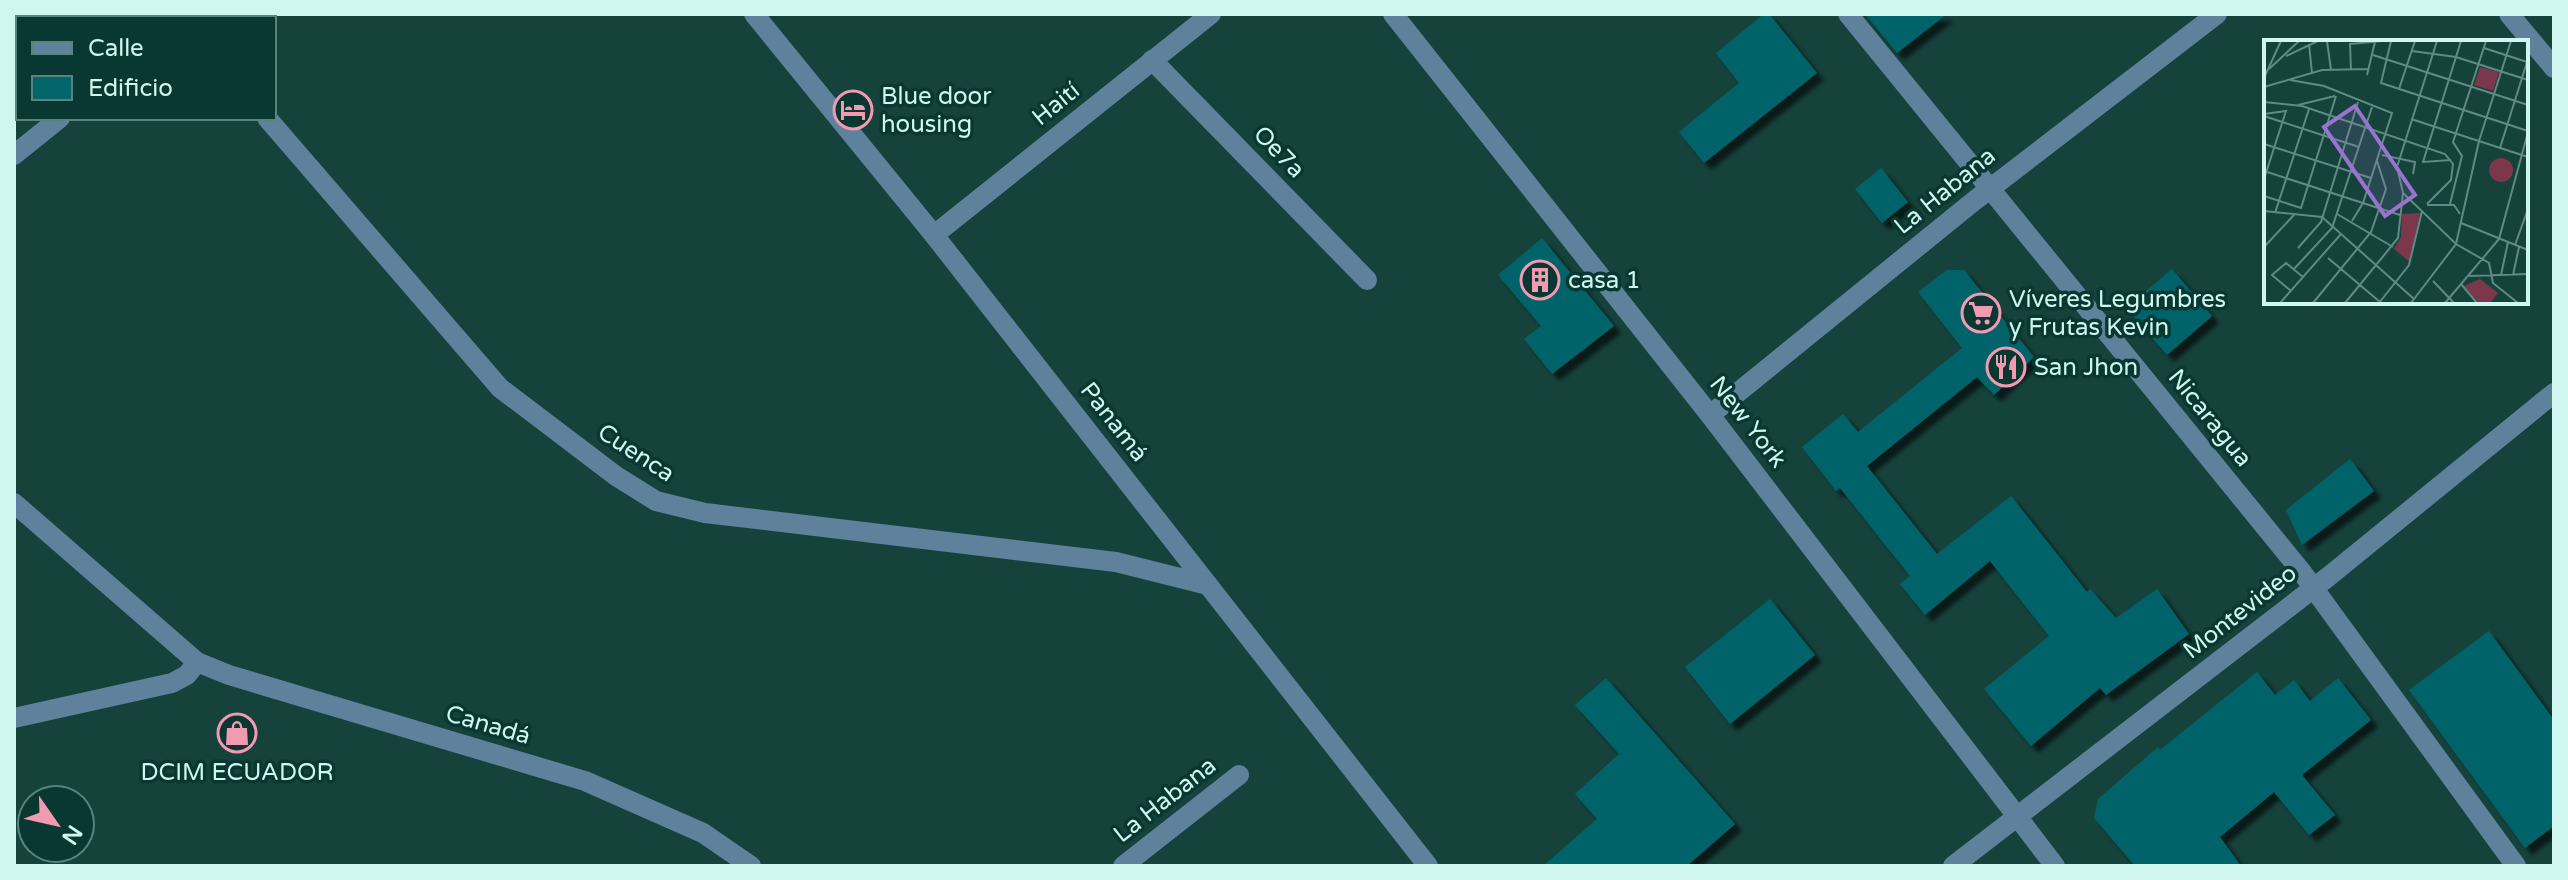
<svg xmlns="http://www.w3.org/2000/svg" width="2568" height="880" font-family="'Varela Round',sans-serif">
<style>
.building{fill:#03646a;filter:url(#shadow)}
.lines{fill:none;stroke-linecap:round;stroke-linejoin:round}
.minor{stroke:#5e819c;stroke-width:20}
.labels{text-anchor:middle;dominant-baseline:central;stroke-width:7;stroke-linejoin:round;paint-order:stroke}
.poi-label{font-size:24px;fill:#cff6ef;stroke:#083831;text-anchor:start}
.street-label{font-size:24px;fill:#cff6ef;stroke:#083831}
.inset-road{fill:none;stroke:#608a84;stroke-width:2}
.view{fill:#9873d0;fill-opacity:0.15;stroke:#9873d0;stroke-width:4}
.inset-edge{fill:none;stroke:#cff6ef;stroke-width:4}
</style>
<defs>
<filter id="shadow"><feDropShadow dx="7" dy="7" stdDeviation="2" flood-color="#0009"/></filter>
</defs>
<rect width="100%" height="100%" fill="#16423c"/>
<!-- building -->
<g class="building">
<polygon points="1764,14 1769,14 1817,73 1704,163 1679,132 1739,83 1716,53"/>
<polygon points="1865,14 1947,14 1897,53"/>
<polygon points="1881,168 1908,202 1882,223 1855,189"/>
<polygon points="1542,238 1614,326 1552,374 1524,339 1541,326 1498,275"/>
<polygon points="2172,269 2212,316 2167,355 2126,308"/>
<polygon points="1947,270 1964,270 2034,357 1994,395 1977,377 1867,466 1937,554 2011,496 2087,592 2090,589 2116,618 2157,589 2189,634 2106,695 2100,688 2031,746 1984,689 2049,636 1990,561 1925,615 1900,584 1910,576 1840,488 1836,491 1802,447 1843,414 1858,432 1962,348 1918,292"/>
<polygon points="2350,459 2374,491 2302,545 2286,510"/>
<polygon points="1770,599 1815,655 1730,724 1685,667"/>
<polygon points="2489,631 2554,720 2554,826 2525,848 2409,690"/>
<polygon points="2257,672 2275,695 2294,680 2310,701 2338,678 2371,720 2302,775 2335,815 2309,835 2274,792 2220,837 2241,866 2135,866 2094,818 2098,799 2158,747 2160,750"/>
<polygon points="1606,678 1735,824 1687,866 1543,866 1597,819 1575,794 1619,754 1575,705"/>
</g>
<g class="lines">
<!-- minor -->
<g class="minor">
<polyline points="754,14 934,235 1428,866"/>
<polyline points="1393,14 1710,415 2055,866"/>
<polyline points="1848,14 2301,571 2516,866"/>
<polyline points="2509,14 2554,68"/>
<polyline points="185,18 191,14"/>
<polyline points="1152,60 1367,280"/>
<polyline points="267,118 500,388 616,476 656,501 705,513 1116,562 1208,585"/>
<polyline points="14,155 60,118"/>
<polyline points="934,235 1211,14"/>
<polyline points="1710,415 1974,201 2217,14"/>
<polyline points="14,503 197,662 229,675 585,781 703,833 751,866"/>
<polyline points="14,718 172,683 187,675 197,662"/>
<polyline points="1123,866 1239,775"/>
<polyline points="1953,866 2328,577 2554,393"/>
</g>
</g>
<!-- icons -->
<defs>
<g id="hotel-ring" transform="scale(2)"><circle r="9.5" fill="#083831" stroke="#f19ab2" stroke-width="1.5"/><path d="M-6-4.5h1.5V1H6V5H4.5V3h-9V5H-6ZM-4 0a1.8 1.8 0 1 1 3.6 0ZM.5 0V-2.5h3Q6-2.5 6 0Z" fill="#f19ab2"/></g>
<g id="building-ring" transform="scale(2)"><circle r="9.5" fill="#083831" stroke="#f19ab2" stroke-width="1.5"/><path d="M-4-6H4V6H1V3H-1V6H-4ZM-2.5-4.3h1.7v1.8h-1.7ZM.8-4.3h1.7v1.8H.8ZM-2.5-1h1.7V.8h-1.7ZM.8-1h1.7V.8H.8Z" fill="#f19ab2"/></g>
<g id="supermarket-ring" transform="scale(2)"><circle r="9.5" fill="#083831" stroke="#f19ab2" stroke-width="1.5"/><path d="M-6-5.5h2.5l.6 2H6L4.5 2H-2.5L-4.4-4H-6ZM-1.5 3.2a1.3 1.3 0 1 0 .1 0ZM3 3.2a1.3 1.3 0 1 0 .1 0Z" fill="#f19ab2"/></g>
<g id="restaurant-ring" transform="scale(2)"><circle r="9.5" fill="#083831" stroke="#f19ab2" stroke-width="1.5"/><path d="M-5-6h1v4h1v-4h1v4h1v-4h1v5L-1.5 .5V6h-2V.5L-5-1ZM5-6V6H3V1.5H1.5Q1.5-4 5-6Z" fill="#f19ab2"/></g>
<g id="shop-ring" transform="scale(2)"><circle r="9.5" fill="#083831" stroke="#f19ab2" stroke-width="1.5"/><path d="M-5-2.5h2.3a2.7 3.5 0 0 1 5.4 0H5L5.5 6h-11ZM-1.5-2.5h3a1.5 2.3 0 0 0-3 0Z" fill="#f19ab2"/></g>
</defs>
<g fill-rule="evenodd">
<use href="#hotel-ring" x="853" y="110"/>
<use href="#building-ring" x="1540" y="280"/>
<use href="#supermarket-ring" x="1981" y="313"/>
<use href="#restaurant-ring" x="2006" y="367"/>
<use href="#shop-ring" x="237" y="733"/>
</g>
<g class="labels">
<!-- poi labels -->
<g class="poi-label">
<text x="881" y="96">Blue door<tspan x="881" dy="28">housing</tspan></text>
<text x="1568" y="280">casa 1</text>
<text x="2009" y="299">Víveres Legumbres<tspan x="2009" dy="28">y Frutas Kevin</tspan></text>
<text x="2034" y="367">San Jhon</text>
<text x="237" y="772" text-anchor="middle">DCIM ECUADOR</text>
</g>
<!-- street labels -->
<g class="street-label">
<text transform="translate(1056 104) rotate(-39)">Haití</text>
<text transform="translate(1279 152) rotate(46)">Oe7a</text>
<text transform="translate(1945 191) rotate(-39)">La Habana</text>
<text transform="translate(2210 418) rotate(51)">Nicaragua</text>
<text transform="translate(1114 422) rotate(52)">Panamá</text>
<text transform="translate(1748 422) rotate(52)">New York</text>
<text transform="translate(636 453) rotate(33)">Cuenca</text>
<text transform="translate(2240 612) rotate(-38)">Montevideo</text>
<text transform="translate(488 725) rotate(16)">Canadá</text>
<text transform="translate(1165 800) rotate(-38)">La Habana</text>
</g>
</g>
<!-- overview -->
<g transform="translate(2264 40)">
<rect width="264" height="264" fill="#16423c"/>
<path d="M 216,27 L 235,32 L 229,51 L 210,45 ZM225 130a12 12 0 1 1 24 0a12 12 0 1 1-24 0ZM 156,173 L 146,222 L 130,209 L 137,197 L 138,174 ZM 216,239 L 234,253 L 226,263 L 215,263 L 200,246 Z" fill="#7c374c"/>
<path class="inset-road" d="M 63,1 L 67,30M 127,1 L 117,43 L 264,91M 45,4 L 48,33M 220,8 L 263,22M 148,11 L 192,17 L 264,40M 109,15 L 264,65M 22,16 L 54,1M 5,29 L 35,1M 87,30 L 86,4 L 118,1M 103,35 L 111,2M 0,38 L 17,1M 26,40 L 60,46 L 128,73 L 99,163 L 88,181M 0,47 L 58,30 L 105,29M 135,49 L 151,1M 0,62 L 38,66 L 181,114 L 189,124 L 187,140 L 163,164M 34,65 L 71,56M 0,74 L 22,71 L 0,139M 0,76 L 95,107M 147,79 L 264,117M 0,104 L 107,138M 236,108 L 263,22M 118,115 L 151,122 L 149,134M 187,120 L 159,122 L 197,1M 0,131 L 136,175M 139,153 L 192,204 L 225,223 L 229,243 L 254,263M 0,156 L 37,168 L 72,56M 186,164 L 198,116 L 189,102 L 222,1M 163,165 L 190,165 L 196,174M 0,171 L 58,177 L 150,259M 11,173 L 45,69M 73,174 L 129,207M 197,183 L 264,210M 251,205 L 264,169M 0,207 L 30,175M 34,208 L 57,182 L 94,62M 64,218 L 116,262M 30,229 L 68,188 L 108,67M 237,235 L 244,202M 249,235 L 255,207M 205,236 L 264,234M 169,241 L 190,263M 197,244 L 213,263M 27,251 L 8,235 L 22,223 L 39,237M 16,263 L 77,194M 49,263 L 107,192 L 122,149 L 113,121M 81,263 L 134,198 L 139,153 L 133,127 L 173,1M 115,263 L 145,225 L 158,171M 147,263 L 192,204 L 215,101 L 247,1M 181,263 L 235,199 L 264,92"/>
<path class="view" d="M 91,66 L 151,155 L 121,176 L 60,87 Z"/>
<rect width="264" height="264" class="inset-edge"/>
</g>
<!-- border -->
<rect width="2568" height="880" fill="none" stroke="#cff6ef" stroke-width="32"/>
<!-- legend -->
<rect x="16" y="16" width="260" height="104" fill="#083831" stroke="#58847d" stroke-width="2"/>
<rect x="32" y="42" width="40" height="12" fill="#5e819c" stroke="#58847d" stroke-width="2"/>
<text x="88" y="56" font-size="24" fill="#cff6ef">Calle</text>
<rect x="32" y="76" width="40" height="24" fill="#03646a" stroke="#58847d" stroke-width="2"/>
<text x="88" y="96" font-size="24" fill="#cff6ef">Edificio</text>
<!-- north arrow -->
<g transform="translate(56 824) rotate(124)"><circle r="38" fill="#083831" stroke="#58847d" stroke-width="2"/>
<path d="M0-6L14 30L0 20L-14 30Z" fill="#f19ab2"/>
<text y="-12" font-size="22" font-weight="bold" text-anchor="middle" fill="#cff6ef">N</text>
</g>
</svg>
